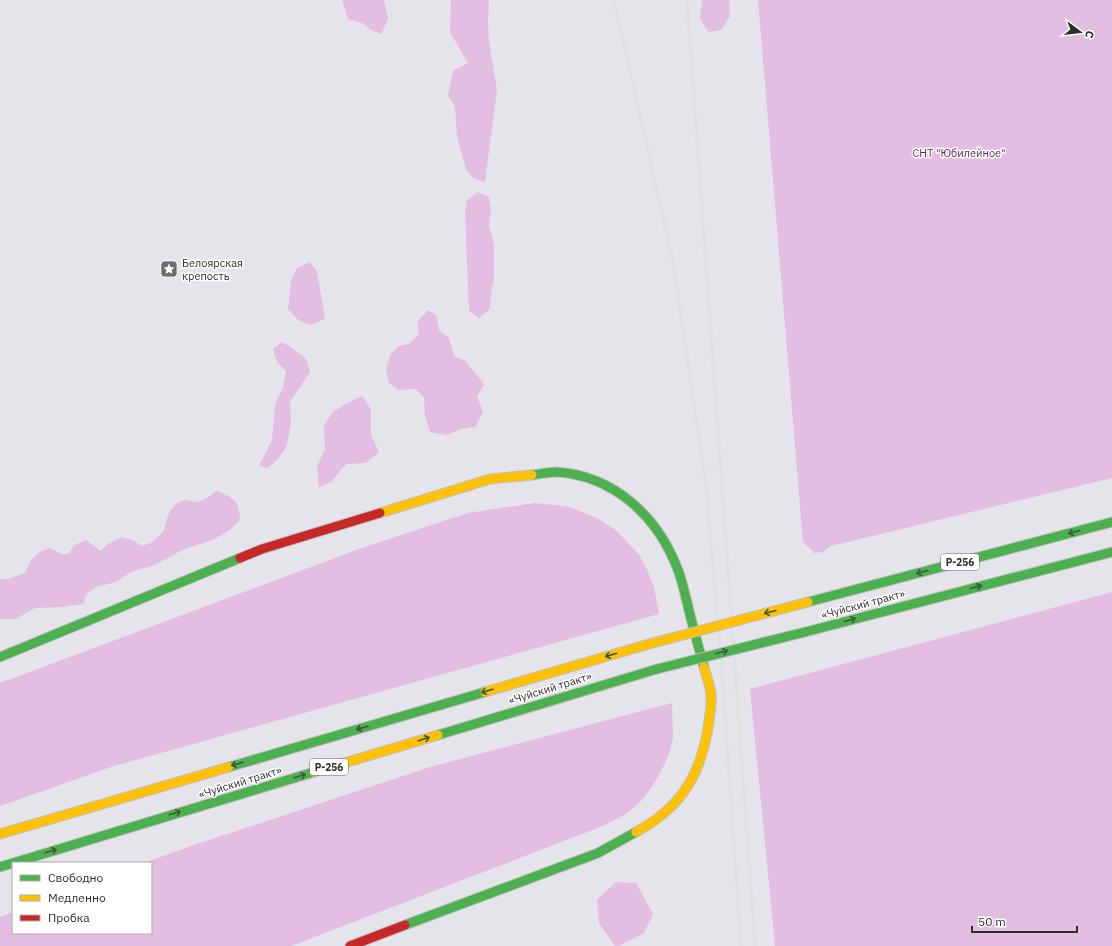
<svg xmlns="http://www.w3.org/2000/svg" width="1112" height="946" font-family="'IBM Plex Sans',sans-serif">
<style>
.green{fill:#e3bde2}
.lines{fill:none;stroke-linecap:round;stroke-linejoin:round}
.fast-casing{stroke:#c0c0c2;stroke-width:11}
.slow-casing{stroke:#c0c0c2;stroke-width:11}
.jam-casing{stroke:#c0c0c2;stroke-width:11}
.fast{stroke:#4caf50;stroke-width:9}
.slow{stroke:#ffc107;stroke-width:9}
.jam{stroke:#c62828;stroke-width:9}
.rail{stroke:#dfe0df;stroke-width:3}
.fast-bridge-casing{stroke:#c0c0c2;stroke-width:11;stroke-linecap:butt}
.slow-bridge-casing{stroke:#c0c0c2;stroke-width:11;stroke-linecap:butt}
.fast-bridge{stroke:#4caf50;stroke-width:9}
.slow-bridge{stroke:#ffc107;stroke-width:9}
.oneway{stroke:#385a39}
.labels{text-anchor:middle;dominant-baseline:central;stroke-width:3;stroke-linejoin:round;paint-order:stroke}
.shield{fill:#fff;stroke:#6c6c6c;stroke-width:1}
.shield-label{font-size:10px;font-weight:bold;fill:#2d2d2d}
.park-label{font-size:11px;fill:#6b1c57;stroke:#fff}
.poi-label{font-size:11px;fill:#2d2d2d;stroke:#fff;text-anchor:start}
.street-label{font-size:11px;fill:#2d2d2d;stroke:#fff}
</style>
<rect width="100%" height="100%" fill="#e4e4ea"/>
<!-- green -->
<g class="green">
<polygon points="342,0 384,0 388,19 381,34 371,30 362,23 348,19"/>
<polygon points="451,0 488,0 489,1 488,23 489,41 497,90 485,182 473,178 466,169 457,136 455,106 448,96 453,71 468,63 450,32"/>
<polygon points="702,0 729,0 730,16 721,30 708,32 700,18"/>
<polygon points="758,0 1112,0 1112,478 831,546 823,552 814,553 803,542"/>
<polygon points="478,192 489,197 491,209 489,225 494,245 494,279 491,292 490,309 479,318 469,311 465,213 467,200"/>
<polygon points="310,262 317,272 325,319 310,325 298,320 288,309 291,281 297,268"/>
<polygon points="428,310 436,315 439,330 449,338 454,356 465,361 484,384 477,397 483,412 475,427 461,429 447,435 430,432 425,415 424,398 416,389 398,390 389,383 386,368 391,354 399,346 409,344 419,334 417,322"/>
<polygon points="282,342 294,349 306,359 310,372 290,402 291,422 287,445 278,459 268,468 259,466 272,440 275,404 283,388 286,371 277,362 273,349"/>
<polygon points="362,396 371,410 371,435 379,452 366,463 346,464 331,482 319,487 317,466 325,449 324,425 333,412 344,405"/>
<path d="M 217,491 C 235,499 239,500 240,520 L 231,529 L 215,539 L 182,550 L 155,565 L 131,572 L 116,582 L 96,587 L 87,594 L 83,604 L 63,607 L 35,608 L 16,619 L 0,619 L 0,579 L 8,579 L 25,573 C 32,558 34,553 50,548 L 61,554 L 68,554 L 75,545 L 86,540 L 101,551 L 108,544 L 121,537 L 133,540 L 141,546 L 151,543 L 164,531 C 166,519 171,502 186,500 C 190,500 194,503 198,502 C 205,500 211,495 217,491 Z"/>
<polygon points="535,503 570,507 597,518 617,531 640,556 647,570 654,587 659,614 114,766 0,806 0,683 359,549 468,513"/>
<polygon points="1112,592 1112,946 775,946 750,689"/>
<path d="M 672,703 C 672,714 673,726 673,737 C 671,757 652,791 637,805 C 628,814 615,820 603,826 L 291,946 L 0,946 L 0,917 L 13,912 L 13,933 L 151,933 L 151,863 L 144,863 L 188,847 L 430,767 Z"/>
<polygon points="616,882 636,883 653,914 644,933 619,946 615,946 599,923 597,900"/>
</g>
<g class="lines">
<!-- fast casing -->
<g class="fast-casing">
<g id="fast">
<path d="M 532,475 C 540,474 549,472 557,472 C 615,476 658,517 678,570 C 682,580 684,591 687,602 C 692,624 698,645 704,667"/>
<polyline points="808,602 1112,522"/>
<polyline points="813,630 1112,552"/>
<polyline points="0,657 240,558"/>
<polyline points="438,735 657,669"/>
<polyline points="229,767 485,692"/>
<polyline points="0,867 314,772"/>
<polyline points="405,925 598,853 636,832"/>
</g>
</g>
<!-- slow casing -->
<g class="slow-casing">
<g id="slow">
<polyline points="380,513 490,479 532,475"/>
<polyline points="485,692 649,644"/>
<polyline points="314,772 438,735"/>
<path d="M 636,832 C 678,809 698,780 707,734 C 709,721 712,707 711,694 C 710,685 706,675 704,667"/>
<polyline points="0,834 229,767"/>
</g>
</g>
<!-- jam casing -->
<g class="jam-casing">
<g id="jam">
<polyline points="240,558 262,549 380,513"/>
<polyline points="350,946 405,925"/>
</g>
</g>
<!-- fast -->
<use href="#fast" class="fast"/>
<!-- slow -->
<use href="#slow" class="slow"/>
<!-- jam -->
<use href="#jam" class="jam"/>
<!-- rail -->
<g class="rail">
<polyline points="614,0 673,262 706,485 723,685 741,946"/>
<polyline points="687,0 755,946"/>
</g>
<!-- fast-bridge casing -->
<g class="fast-bridge-casing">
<polyline id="fast-bridge" points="657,669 813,630"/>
</g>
<!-- slow-bridge casing -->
<g class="slow-bridge-casing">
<polyline id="slow-bridge" points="649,644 808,602"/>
</g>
<!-- fast-bridge -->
<use href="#fast-bridge" class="fast-bridge"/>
<!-- slow-bridge -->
<use href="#slow-bridge" class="slow-bridge"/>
</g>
<!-- one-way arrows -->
<defs><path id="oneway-shaft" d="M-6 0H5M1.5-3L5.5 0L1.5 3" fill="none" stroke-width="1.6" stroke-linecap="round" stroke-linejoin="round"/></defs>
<g class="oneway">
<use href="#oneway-shaft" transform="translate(1074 532) rotate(165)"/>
<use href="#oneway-shaft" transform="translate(922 572) rotate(165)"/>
<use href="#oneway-shaft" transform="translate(976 587) rotate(-15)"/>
<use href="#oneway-shaft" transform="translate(770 612) rotate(166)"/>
<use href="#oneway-shaft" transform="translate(850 620) rotate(-15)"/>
<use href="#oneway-shaft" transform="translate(722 652) rotate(-14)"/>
<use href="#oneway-shaft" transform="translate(611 655) rotate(164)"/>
<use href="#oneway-shaft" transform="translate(487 691) rotate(164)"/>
<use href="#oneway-shaft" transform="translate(362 728) rotate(164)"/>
<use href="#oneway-shaft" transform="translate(424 739) rotate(-17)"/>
<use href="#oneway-shaft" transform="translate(237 764) rotate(164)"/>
<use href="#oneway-shaft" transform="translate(300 776) rotate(-17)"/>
<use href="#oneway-shaft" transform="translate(175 813) rotate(-17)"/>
<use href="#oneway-shaft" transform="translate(51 851) rotate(-17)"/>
</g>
<!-- icons -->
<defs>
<g id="sight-square" transform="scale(0.9)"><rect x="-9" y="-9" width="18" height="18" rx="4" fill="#6d6d6f" stroke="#fff"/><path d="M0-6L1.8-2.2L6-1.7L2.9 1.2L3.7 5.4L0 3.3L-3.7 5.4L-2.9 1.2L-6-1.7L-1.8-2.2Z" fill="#fff"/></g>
</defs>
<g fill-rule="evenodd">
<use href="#sight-square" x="169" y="269"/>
</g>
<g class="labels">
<!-- shield labels -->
<g class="shield">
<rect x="941" y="554" width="38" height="16" rx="3"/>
<rect x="310" y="759" width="38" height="16" rx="3"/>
</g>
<g class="shield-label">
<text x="960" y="562">Р-256</text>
<text x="329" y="767">Р-256</text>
</g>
<!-- park labels -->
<g class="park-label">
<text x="959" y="153">СНТ "Юбилейное"</text>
</g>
<!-- poi labels -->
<g class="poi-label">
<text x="182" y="263">Белоярская<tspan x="182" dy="13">крепость</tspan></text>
</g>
<!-- street labels -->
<g class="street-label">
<text transform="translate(863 604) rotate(-15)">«Чуйский тракт»</text>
<text transform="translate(550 688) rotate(-17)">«Чуйский тракт»</text>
<text transform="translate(240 782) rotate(-17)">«Чуйский тракт»</text>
</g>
</g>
<!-- legend -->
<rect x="12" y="862" width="140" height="72" fill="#ffffff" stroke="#ababab"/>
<rect x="20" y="875" width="20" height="6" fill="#4caf50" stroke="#ababab"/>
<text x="48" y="882" font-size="12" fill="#2d2d2d">Свободно</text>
<rect x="20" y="895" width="20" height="6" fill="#ffc107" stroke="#ababab"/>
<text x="48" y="902" font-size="12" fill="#2d2d2d">Медленно</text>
<rect x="20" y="915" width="20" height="6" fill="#c62828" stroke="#ababab"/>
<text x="48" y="922" font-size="12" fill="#2d2d2d">Пробка</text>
<!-- north arrow -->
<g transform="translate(1080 32) rotate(105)" stroke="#ffffff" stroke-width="3" paint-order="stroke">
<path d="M0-3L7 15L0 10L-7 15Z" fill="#2d2d2d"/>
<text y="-6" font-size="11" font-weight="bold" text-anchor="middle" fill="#2d2d2d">С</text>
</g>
<!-- scale -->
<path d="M972 926v6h105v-6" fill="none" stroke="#2d2d2d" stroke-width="2"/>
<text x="978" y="926" font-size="12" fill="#2d2d2d" stroke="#ffffff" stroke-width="3" paint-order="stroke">50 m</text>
</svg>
